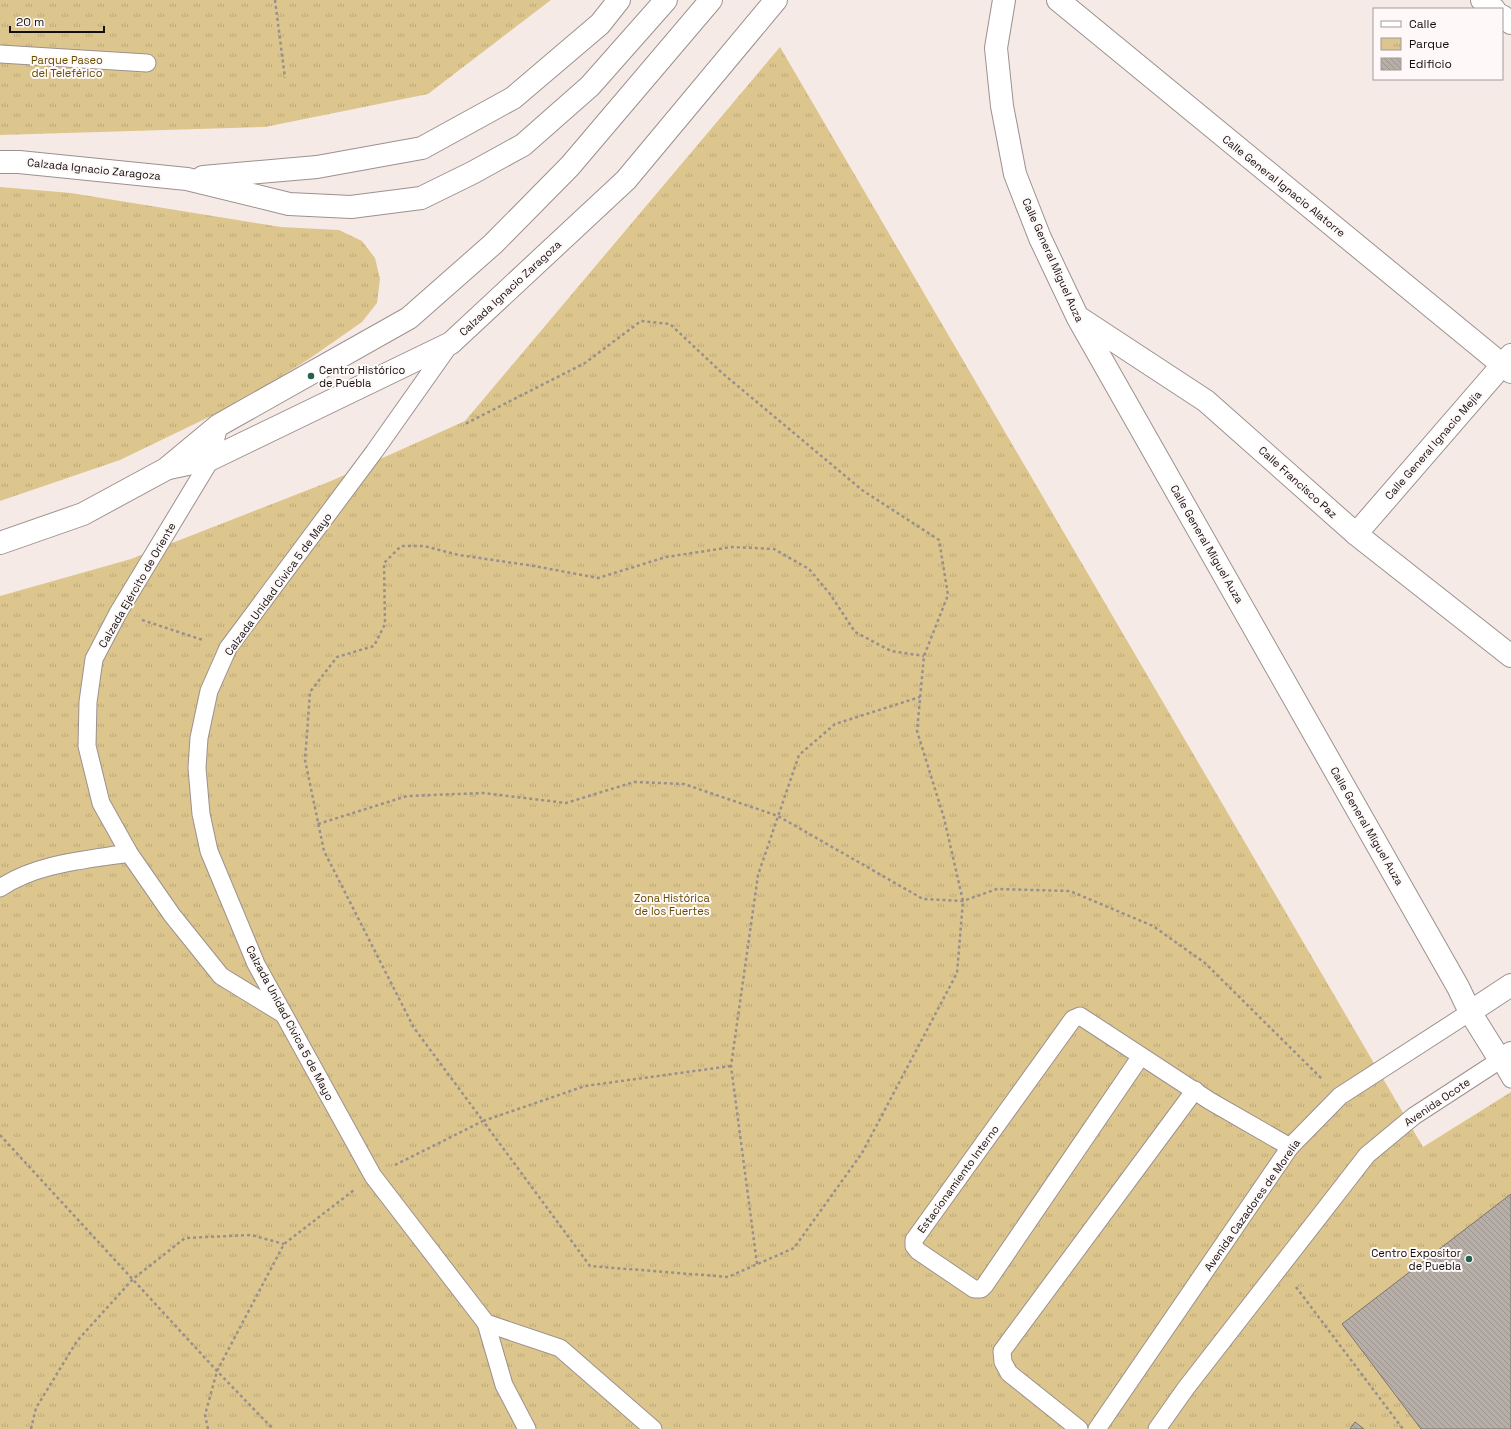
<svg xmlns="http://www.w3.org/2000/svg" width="1511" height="1429" font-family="'Space Grotesk',sans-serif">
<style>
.park{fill:url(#park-tufts)}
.building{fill:url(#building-back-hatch);stroke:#7d756e}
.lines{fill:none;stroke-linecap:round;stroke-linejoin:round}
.service-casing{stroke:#9c918e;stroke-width:19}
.minor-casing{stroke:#9c918e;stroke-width:24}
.secondary-casing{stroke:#9c918e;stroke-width:24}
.path{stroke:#99908e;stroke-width:2.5;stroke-dasharray:3 3;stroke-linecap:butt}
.service{stroke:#fff;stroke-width:17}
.minor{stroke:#fff;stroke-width:22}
.secondary{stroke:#fff;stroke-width:22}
.poi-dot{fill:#23624f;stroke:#fef9f8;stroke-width:1.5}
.labels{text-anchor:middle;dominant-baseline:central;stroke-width:4;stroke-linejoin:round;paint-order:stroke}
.park-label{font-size:11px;fill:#644d01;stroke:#fef9f8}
.street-label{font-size:11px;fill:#130f0e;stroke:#fef9f8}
.poi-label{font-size:11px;fill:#130f0e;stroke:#fef9f8;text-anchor:start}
</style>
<defs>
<pattern id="park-tufts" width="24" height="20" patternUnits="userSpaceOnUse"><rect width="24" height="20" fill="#ddc68d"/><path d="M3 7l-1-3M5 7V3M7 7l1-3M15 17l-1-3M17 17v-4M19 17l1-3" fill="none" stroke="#bda978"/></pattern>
<pattern id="building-back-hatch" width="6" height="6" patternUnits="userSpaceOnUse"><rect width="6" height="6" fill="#b7aea7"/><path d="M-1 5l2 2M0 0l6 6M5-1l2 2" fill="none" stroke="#9c948f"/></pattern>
</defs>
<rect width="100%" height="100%" fill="#f6eae7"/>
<!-- park -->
<g class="park">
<polygon points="0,0 551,0 428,94 265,127 0,135"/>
<polygon points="780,47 1423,1147 1511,1092 1511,1429 0,1429 0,596 131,559 331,481 465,421"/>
<polygon points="0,187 71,193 281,227 339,230 362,241 375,258 380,279 377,303 362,322 309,359 240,402 120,460 0,501"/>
</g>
<!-- building -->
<g class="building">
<polygon points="1511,1194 1511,1429 1421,1429 1342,1324"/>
<polygon points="1355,1422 1364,1429 1350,1429"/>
</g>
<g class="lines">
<!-- service casing -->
<g class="service-casing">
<g id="service">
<polyline points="0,54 147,63"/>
<polyline points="451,343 374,452 228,648 209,691 199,738 197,768 201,814 209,851 256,964 373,1176 486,1323 560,1348 653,1429"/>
<polyline points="219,425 211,459 118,613 94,659 88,702 87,746 101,803 129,853 172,915 221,976 283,1014"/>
<path d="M 0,888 C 37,863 86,860 129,853"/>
<polyline points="1141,1056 985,1285 981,1289 974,1289 918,1251 914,1246 914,1240 1073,1019 1080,1016 1210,1101 1290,1147"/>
<polyline points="486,1323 504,1385 527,1429"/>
<polyline points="1079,1429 1009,1373 1003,1362 1002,1351 1195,1090"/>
<polyline points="1097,1429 1290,1147 1340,1096 1470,1012"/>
<polyline points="1157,1429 1186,1388 1367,1155 1414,1116 1500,1060 1511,1079"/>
</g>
</g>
<!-- minor casing -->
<g class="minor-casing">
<g id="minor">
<polyline points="1004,0 996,48 1002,106 1015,174 1040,238 1078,318 1458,987 1470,1012 1500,1060 1511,1053"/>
<polyline points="1058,0 1511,372"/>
<polyline points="1482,0 1494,9"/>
<polyline points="1502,16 1511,23"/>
<polyline points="1081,319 1206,401 1356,534 1511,656"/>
<polyline points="1356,534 1511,355"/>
<polyline points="1470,1012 1511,985"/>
</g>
</g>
<!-- secondary casing -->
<g class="secondary-casing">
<g id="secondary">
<polyline points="0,162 19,162 187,179 289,204 351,207 421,198 472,173 523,145 590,86 666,0"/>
<polyline points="203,177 317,167 422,148 513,98 600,24 619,0"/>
<polyline points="169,468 211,459 451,343 626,180 776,0"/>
<polyline points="0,543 83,514 166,469 219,425 409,318 493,244 570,166 711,0"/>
</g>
</g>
<!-- path -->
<g class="path">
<polyline points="275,0 285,78"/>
<polyline points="142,620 203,640"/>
<polyline points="318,824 407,796 483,793 566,803 634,782 684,784 778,816 923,899 963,901 997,889 1070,891 1153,926 1205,963 1322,1079"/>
<polyline points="731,1066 585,1086 483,1121 414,1028 324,851 305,760 310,692 337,657 374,646 385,624 384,563 401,546 424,546 459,555 534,566 598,578 666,557 732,547 774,549 809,569 830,594 855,632 891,651 924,656"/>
<polyline points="0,1135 217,1371 273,1429"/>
<polyline points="395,1165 483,1121 590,1266 728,1277 794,1248 862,1153 957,973 963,901 944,818 917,731 924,656 948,595 939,540 862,490 721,372 670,324 641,321 585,363 465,424"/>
<polyline points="757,1264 731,1066 758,875 799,755 835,724 920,697"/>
<polyline points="1296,1287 1403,1429"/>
<polyline points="31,1429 36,1408 77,1341 133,1279 185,1238 251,1235 284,1244"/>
<polyline points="208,1429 205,1415 217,1371 284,1244 354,1190"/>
</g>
<!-- service -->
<use href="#service" class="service"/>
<!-- minor -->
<use href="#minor" class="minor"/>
<!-- secondary -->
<use href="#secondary" class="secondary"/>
</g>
<!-- markers -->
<g class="poi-dot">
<circle cx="311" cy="376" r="4"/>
<circle cx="1469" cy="1259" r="4"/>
</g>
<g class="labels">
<!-- park labels -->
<g class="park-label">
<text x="67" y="60">Parque Paseo<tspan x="67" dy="13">del Teleférico</tspan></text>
<text x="672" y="898">Zona Histórica<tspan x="672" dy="13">de los Fuertes</tspan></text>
</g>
<!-- street labels -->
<g class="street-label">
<text transform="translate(94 169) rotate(6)">Calzada Ignacio Zaragoza</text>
<text transform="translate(1284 186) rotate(39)">Calle General Ignacio Alatorre</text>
<text transform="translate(1053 260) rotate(66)">Calle General Miguel Auza</text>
<text transform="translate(510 288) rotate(-43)">Calzada Ignacio Zaragoza</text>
<text transform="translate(1433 445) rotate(-49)">Calle General Ignacio Mejía</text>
<text transform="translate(1298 482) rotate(42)">Calle Francisco Paz</text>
<text transform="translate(1207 544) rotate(60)">Calle General Miguel Auza</text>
<text transform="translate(278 584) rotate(-54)">Calzada Unidad Cívica 5 de Mayo</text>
<text transform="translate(137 585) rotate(-60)">Calzada Ejército de Oriente</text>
<text transform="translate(1367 826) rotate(60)">Calle General Miguel Auza</text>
<text transform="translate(290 1023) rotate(62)">Calzada Unidad Cívica 5 de Mayo</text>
<text transform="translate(1437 1102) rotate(-34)">Avenida Ocote</text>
<text transform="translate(958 1179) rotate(-54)">Estacionamiento Interno</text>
<text transform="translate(1252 1205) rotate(-55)">Avenida Cazadores de Morelia</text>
</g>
<!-- poi labels -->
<g class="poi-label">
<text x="319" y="370">Centro Histórico<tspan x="319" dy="13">de Puebla</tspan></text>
<text x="1461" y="1253" text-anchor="end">Centro Expositor<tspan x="1461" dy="13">de Puebla</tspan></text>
</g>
</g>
<!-- legend -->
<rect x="1373" y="8" width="130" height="72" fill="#fef9f8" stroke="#a09b9a"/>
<rect x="1381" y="21" width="20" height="6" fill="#ffffff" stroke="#a09b9a"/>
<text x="1409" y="28" font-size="12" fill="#130f0e">Calle</text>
<rect x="1381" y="38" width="20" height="12" fill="url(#park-tufts)" stroke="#a09b9a"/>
<text x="1409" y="48" font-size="12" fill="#130f0e">Parque</text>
<rect x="1381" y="58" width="20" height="12" fill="url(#building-back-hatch)" stroke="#a09b9a"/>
<text x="1409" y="68" font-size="12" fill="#130f0e">Edificio</text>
<!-- scale -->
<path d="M10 26v6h94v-6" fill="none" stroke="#130f0e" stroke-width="2"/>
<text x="16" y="26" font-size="12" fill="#130f0e" stroke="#fef9f8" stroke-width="3" paint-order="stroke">20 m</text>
</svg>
